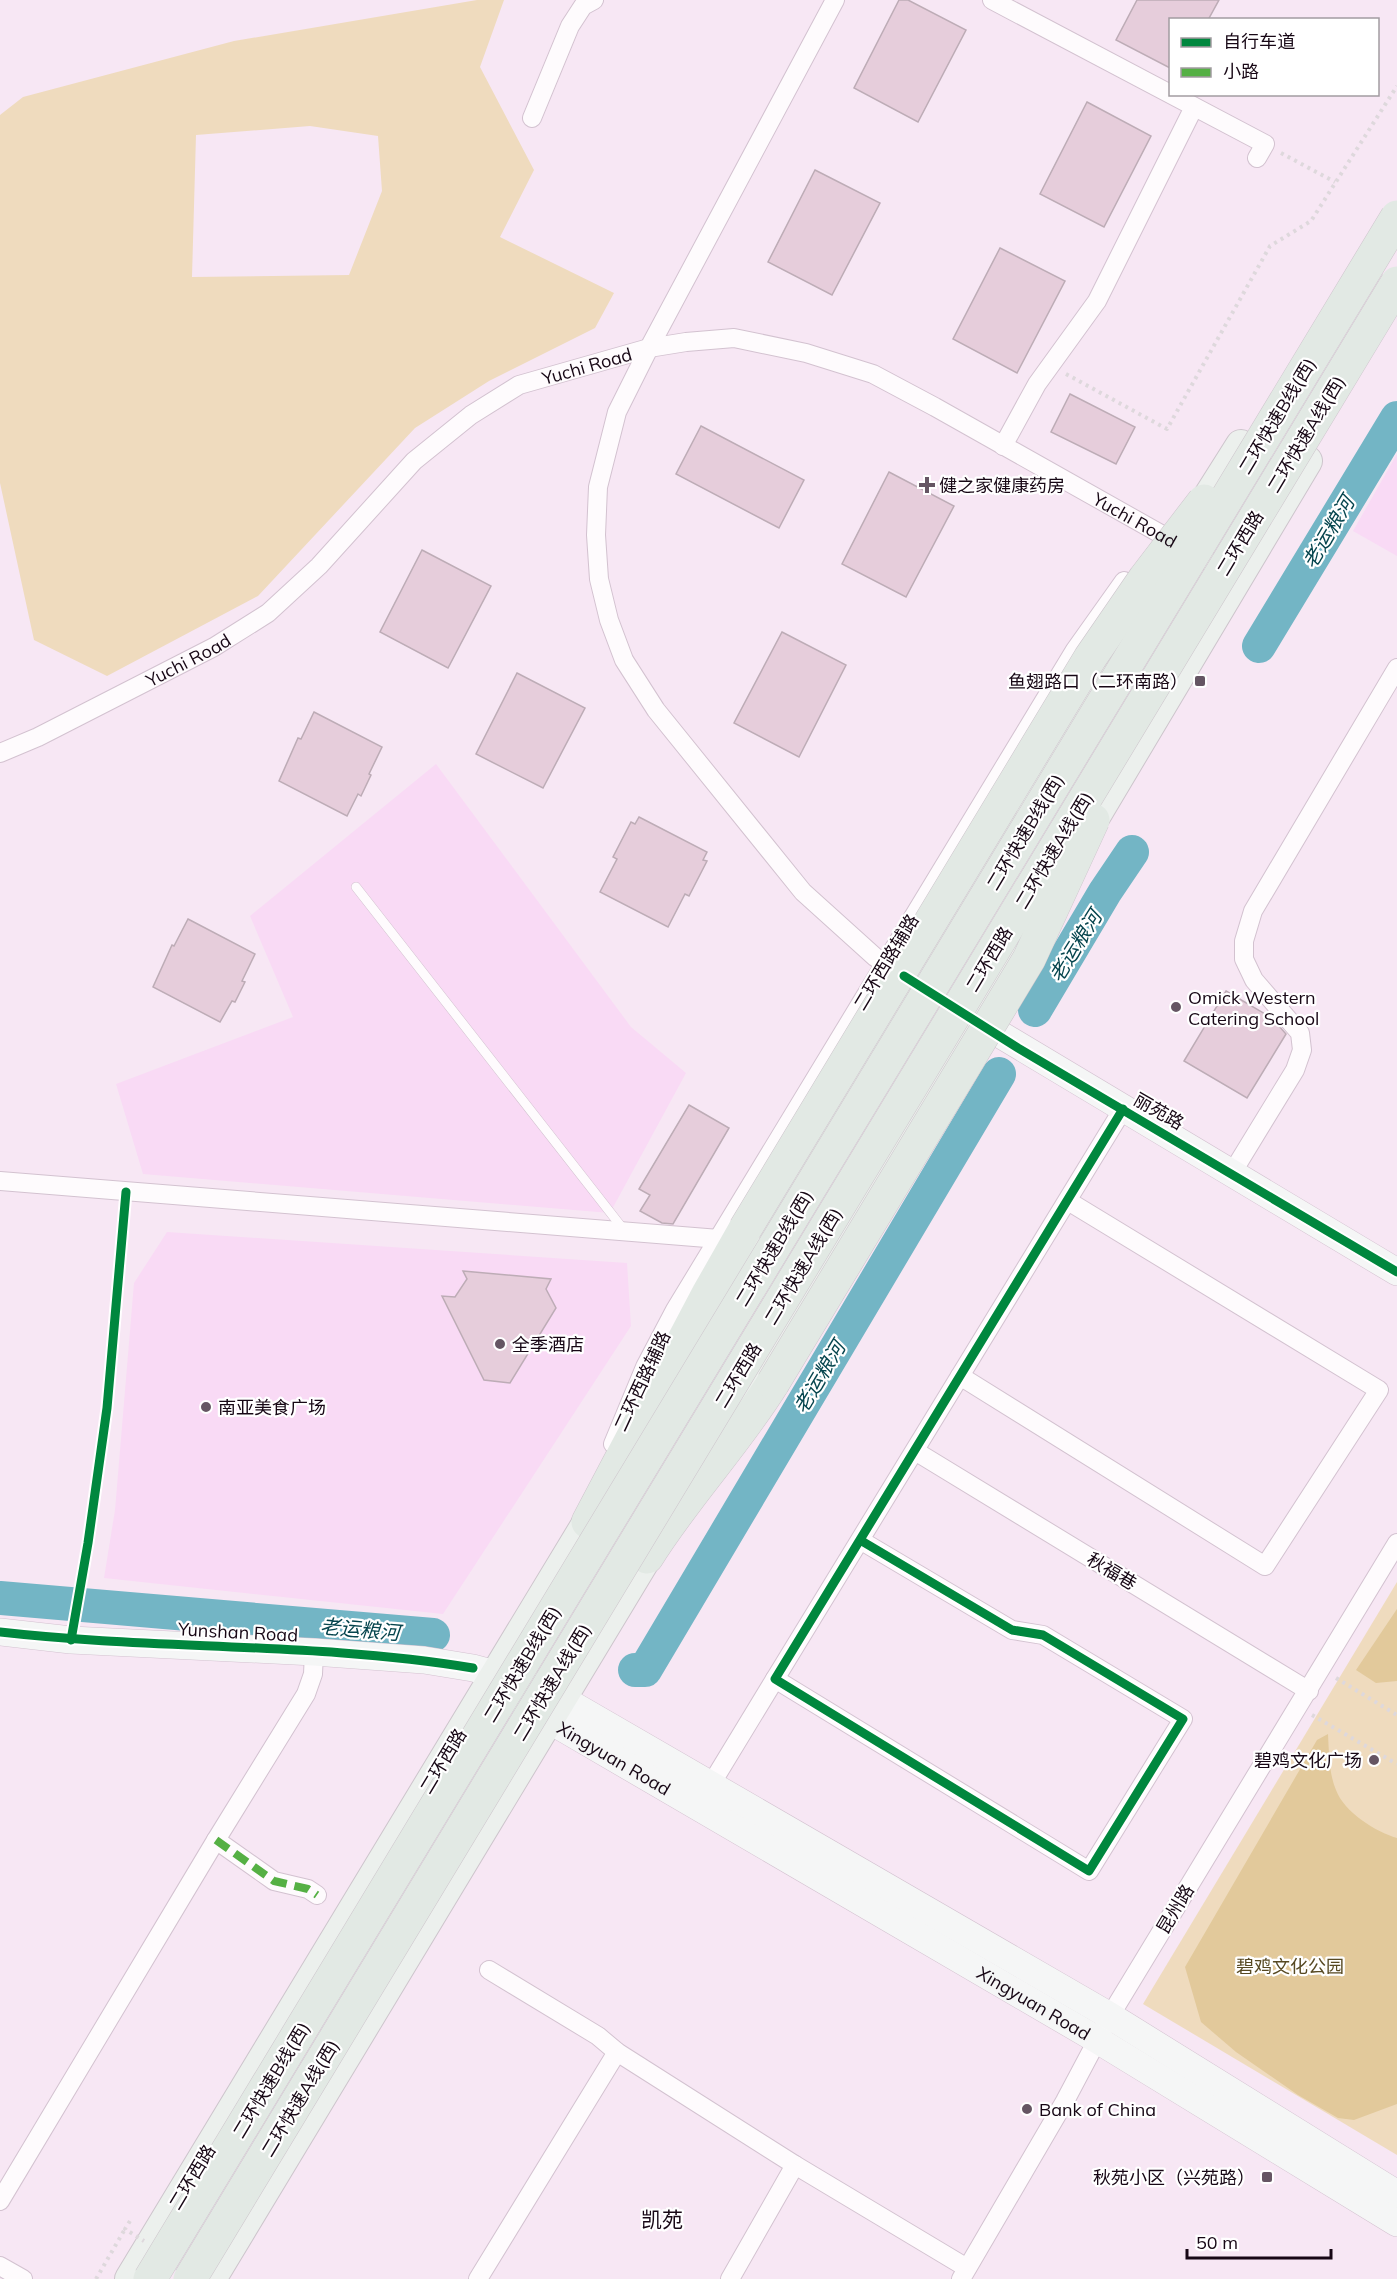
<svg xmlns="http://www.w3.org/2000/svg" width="1397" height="2279" font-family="Mulish,'Noto Sans SC',sans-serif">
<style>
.built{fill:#f9daf5}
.green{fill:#efdbbe;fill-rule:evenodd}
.forest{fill:#e2c99b}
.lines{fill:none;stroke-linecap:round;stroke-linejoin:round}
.river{stroke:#73b5c5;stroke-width:34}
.building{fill:#e6cddb;stroke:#bdacb6;stroke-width:1.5}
.lane-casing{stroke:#d3c2d0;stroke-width:10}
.street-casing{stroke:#d3c2d0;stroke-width:20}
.secondary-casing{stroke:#d3c2d0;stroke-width:28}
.primary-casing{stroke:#cdc5cc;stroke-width:32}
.highway-casing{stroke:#cdc5cc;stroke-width:34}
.path{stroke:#ded8dc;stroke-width:4;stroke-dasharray:3 4.5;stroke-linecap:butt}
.lane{stroke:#fefbfd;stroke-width:9}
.street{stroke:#fefbfd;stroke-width:18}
.secondary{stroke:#f5f6f6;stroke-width:27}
.primary{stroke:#ecf0ed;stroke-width:30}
.highway{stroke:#e2e9e4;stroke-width:33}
.highway-bridge-casing{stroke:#cdc5cc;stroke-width:34;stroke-linecap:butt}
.path-bridge{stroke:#ded8dc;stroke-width:4;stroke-dasharray:3 4.5;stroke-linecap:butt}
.highway-bridge{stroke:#e2e9e4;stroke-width:33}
.quiet{stroke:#55b044;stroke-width:8;stroke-dasharray:15 8;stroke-linecap:butt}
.cycleway-casing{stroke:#fff;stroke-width:13}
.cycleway{stroke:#00873e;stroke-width:9}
.poi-dot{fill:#655563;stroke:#fff;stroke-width:2}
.labels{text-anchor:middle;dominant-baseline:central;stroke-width:4.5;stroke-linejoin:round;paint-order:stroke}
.street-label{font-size:18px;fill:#170715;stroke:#fff}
.poi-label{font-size:18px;fill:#170715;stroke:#fff;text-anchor:start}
.park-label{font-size:18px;fill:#574922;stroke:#fff}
.water-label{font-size:20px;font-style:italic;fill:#06454e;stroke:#fff}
.quarter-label{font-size:21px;fill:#170715;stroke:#fff}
</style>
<rect width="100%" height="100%" fill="#f7e7f4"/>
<!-- built -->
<g class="built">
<polygon points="1397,454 1397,556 1353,531"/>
<polygon points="436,764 631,1027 686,1073 610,1213 143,1174 116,1084 293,1017 250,916"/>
<polygon points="167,1232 627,1263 631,1326 443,1614 104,1578 115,1510 134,1283"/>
</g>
<!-- green -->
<g class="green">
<path d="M 477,0 L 504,0 L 480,67 L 534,170 L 500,237 L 614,293 L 595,328 L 489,381 L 415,428 L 258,596 L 107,676 L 34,640 L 0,483 L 0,115 L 23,97 L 234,41 ZM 310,126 L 378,136 L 382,191 L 349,275 L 192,277 L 196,135 Z"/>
<polygon points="1397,1582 1397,2155 1143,2004"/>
</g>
<!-- forest -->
<g class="forest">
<polygon points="1397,1609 1397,1681 1376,1683 1356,1670"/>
<path d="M 1328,1734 C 1329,1752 1329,1774 1336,1790 C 1344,1812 1376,1832 1397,1838 L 1397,2104 L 1354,2120 L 1338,2118 L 1298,2095 L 1236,2052 L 1201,2022 L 1185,1967 L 1317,1740 Z"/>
</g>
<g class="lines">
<!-- river -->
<g class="river">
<polyline points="1259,646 1397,418"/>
<polyline points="1035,1010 1105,892 1132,852"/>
<polyline points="0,1598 433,1635"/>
<polyline points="635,1670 645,1670 999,1074"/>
</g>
</g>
<!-- building -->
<g class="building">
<polygon points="899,0 908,0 966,30 918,122 854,88"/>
<polygon points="1137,0 1219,0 1208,20 1170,20 1170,68 1116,40"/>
<polygon points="1087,102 1151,136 1104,227 1040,194"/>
<polygon points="815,170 880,203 832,295 768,262"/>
<polygon points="1000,248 1065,281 1017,373 953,339"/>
<polygon points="1070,394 1135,427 1116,464 1051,432"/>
<polygon points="701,426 804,480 779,528 676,474"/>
<polygon points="889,472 954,506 906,597 842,564"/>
<polygon points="422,550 491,586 448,668 380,632"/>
<polygon points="782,632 846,665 799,757 734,723"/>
<polygon points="517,673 585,708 543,788 476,754"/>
<polygon points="314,712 382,747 369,774 371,775 361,796 358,794 347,816 279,781 298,738 301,739"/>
<polygon points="639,817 707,852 703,860 707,861 689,896 685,894 668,927 600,892 617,859 613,857 631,822 635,824"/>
<polygon points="188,919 255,954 242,981 245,982 235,1002 232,1001 220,1022 153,987 172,945 174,946"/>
<polygon points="1226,991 1272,1018 1286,1034 1247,1098 1184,1061"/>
<polygon points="689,1105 729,1128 673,1224 662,1223 640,1211 650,1195 639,1189"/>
<polygon points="463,1271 551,1279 546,1289 556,1308 510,1383 484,1380 442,1296 455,1297 467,1279"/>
</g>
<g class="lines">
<!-- lane casing -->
<g class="lane-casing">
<g id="lane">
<polyline points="356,887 624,1230"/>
<polyline points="71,1637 88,1543 107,1408 126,1192"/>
</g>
</g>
<!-- street casing -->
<g class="street-casing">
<g id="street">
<polyline points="835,0 649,348 617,412 598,487 596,535 599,579 609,620 624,660 656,710 803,892 875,957 895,970"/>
<polyline points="992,0 1265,144 1257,158"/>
<polyline points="532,118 570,26 583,6 594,0"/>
<polyline points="1003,446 1037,384 1097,301 1194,107"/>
<path id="s1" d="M 0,753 L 38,737 L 214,647 L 268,613 L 319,566 L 414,461 L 471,415 L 519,385 L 649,348 L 686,342 L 734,338 L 806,353 L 873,374 L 935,407 L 1230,573"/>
<polyline points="1232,1173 1295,1070 1302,1050 1300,1033 1254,980 1244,959 1244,941 1253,911 1397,668"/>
<polyline points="0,1181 719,1239"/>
<polyline points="960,1376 1265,1566 1379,1390 1068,1201"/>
<polyline points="613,1444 645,1367 675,1310 1075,650 1124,581"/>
<polyline points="915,1451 1309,1691"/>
<polyline points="860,1540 1012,1630 1043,1635 1183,1719 1089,1871 775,1679 1123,1109"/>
<polyline points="710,1786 775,1679"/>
<polyline points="216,1840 274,1881 308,1889 317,1895"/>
<polyline points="489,1970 598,2036 617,2052 795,2165 967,2268"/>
<polyline points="0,2201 216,1840 306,1694 313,1674 314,1652"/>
<polyline points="0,2266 23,2279"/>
<polyline points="478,2279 617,2052"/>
<polyline points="730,2279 795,2165"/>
<polyline points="961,2279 1065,2101 1110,2016 1397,1543"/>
</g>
</g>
<!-- secondary casing -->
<g class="secondary-casing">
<g id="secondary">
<polyline points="971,1017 1397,1272"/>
<polyline points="0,1632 71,1640 314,1652 424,1660 473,1668 540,1686 1110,2016 1397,2194"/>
<path id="s2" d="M 489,1679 L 549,1720 L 1096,2039 L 1397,2223"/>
</g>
</g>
<!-- primary casing -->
<g class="primary-casing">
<g id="primary">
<polyline points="1193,521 1241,445"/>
<polyline points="1081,840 1307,461"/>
<polyline points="727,1291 1131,624"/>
<polyline points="722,1433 1039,909"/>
<polyline points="130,2279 600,1502"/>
<polyline points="211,2279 660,1535"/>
</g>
</g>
<!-- highway casing -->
<g class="highway-casing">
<g id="highway">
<polyline points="588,1522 708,1294 745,1229"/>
<path d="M 647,1557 C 685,1496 735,1444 773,1383"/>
</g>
</g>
<!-- path -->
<g class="path">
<polyline points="1281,153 1335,182"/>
<polyline points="1066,374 1167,429 1270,246 1311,221 1397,86"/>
<polyline points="1336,1678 1397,1715"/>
<polyline points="1312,1715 1397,1764"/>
<polyline points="96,2279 125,2229"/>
</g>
<!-- lane -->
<use href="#lane" class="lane"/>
<!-- street -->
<use href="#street" class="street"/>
<!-- secondary -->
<use href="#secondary" class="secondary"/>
<!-- primary -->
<use href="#primary" class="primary"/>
<!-- highway -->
<use href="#highway" class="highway"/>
<!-- highway-bridge casing -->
<g class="highway-bridge-casing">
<g id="highway-bridge">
<polyline points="745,1229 1090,658 1145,578 1204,501"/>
<polyline points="773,1383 1029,959 1093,820"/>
<polyline points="150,2279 1397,217"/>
<polyline points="190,2279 1397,283"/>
</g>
</g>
<!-- path-bridge -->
<polyline class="path-bridge" points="130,2221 125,2229 144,2241"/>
<!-- highway-bridge -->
<use href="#highway-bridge" class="highway-bridge"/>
<!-- quiet -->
<polyline class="quiet" points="216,1840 274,1881 308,1889 317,1895"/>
<!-- cycleway casing -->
<g class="cycleway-casing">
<g id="cycleway">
<polyline points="904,976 1018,1048 1397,1272"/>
<polyline points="860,1540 1012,1630 1043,1635 1183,1719 1089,1871 775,1679 1123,1109"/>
<path d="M 0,1632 C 157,1650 317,1642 473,1668"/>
<polyline points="71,1640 88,1543 107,1408 126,1192"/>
</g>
</g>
<!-- cycleway -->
<use href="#cycleway" class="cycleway"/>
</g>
<!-- markers -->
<g class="poi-dot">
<path d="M924 476h6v6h6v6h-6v6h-6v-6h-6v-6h6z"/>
<rect x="1194" y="675" width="12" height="12" rx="3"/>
<circle cx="1176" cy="1007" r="6"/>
<circle cx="500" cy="1344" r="6"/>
<circle cx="206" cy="1407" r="6"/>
<circle cx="1374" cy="1760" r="6"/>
<circle cx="1027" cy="2109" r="6"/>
<rect x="1261" y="2171" width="12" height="12" rx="3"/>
</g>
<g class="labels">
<!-- street labels -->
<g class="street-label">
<text stroke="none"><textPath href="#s1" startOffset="714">Yuchi Road</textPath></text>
<text transform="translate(1277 416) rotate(-59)">二环快速B线(西)</text>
<text transform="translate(1306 434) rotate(-59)">二环快速A线(西)</text>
<text stroke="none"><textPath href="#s1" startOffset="1308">Yuchi Road</textPath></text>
<text transform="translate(1240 543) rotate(-59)">二环西路</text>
<text stroke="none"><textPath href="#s1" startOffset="210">Yuchi Road</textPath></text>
<text transform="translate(1025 832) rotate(-59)">二环快速B线(西)</text>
<text transform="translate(1054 850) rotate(-59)">二环快速A线(西)</text>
<text transform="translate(989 959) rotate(-59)">二环西路</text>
<text transform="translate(886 962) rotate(-59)">二环西路辅路</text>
<text transform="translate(1159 1111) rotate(30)">丽苑路</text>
<text transform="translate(774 1248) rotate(-59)">二环快速B线(西)</text>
<text transform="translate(803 1266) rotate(-59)">二环快速A线(西)</text>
<text transform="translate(738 1375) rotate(-59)">二环西路</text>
<text transform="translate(642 1381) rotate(-65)">二环西路辅路</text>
<text transform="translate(1112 1571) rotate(31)">秋福巷</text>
<text transform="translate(238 1632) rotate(3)">Yunshan Road</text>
<text transform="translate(522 1664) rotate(-59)">二环快速B线(西)</text>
<text transform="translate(552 1682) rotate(-59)">二环快速A线(西)</text>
<text stroke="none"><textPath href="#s2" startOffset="148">Xingyuan Road</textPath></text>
<text transform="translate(443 1761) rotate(-59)">二环西路</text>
<text transform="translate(1175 1909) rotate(-59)">昆州路</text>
<text stroke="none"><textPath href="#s2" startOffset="634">Xingyuan Road</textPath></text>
<text transform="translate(271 2080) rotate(-59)">二环快速B线(西)</text>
<text transform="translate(300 2098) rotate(-59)">二环快速A线(西)</text>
<text transform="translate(192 2177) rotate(-59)">二环西路</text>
</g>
<!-- poi labels -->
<g class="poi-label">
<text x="939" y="485">健之家健康药房</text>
<text x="1188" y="681" text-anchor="end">鱼翅路口（二环南路）</text>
<text x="1188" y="997">Omick Western<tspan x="1188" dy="21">Catering School</tspan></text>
<text x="512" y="1344">全季酒店</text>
<text x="218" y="1407">南亚美食广场</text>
<text x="1362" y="1760" text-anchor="end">碧鸡文化广场</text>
<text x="1039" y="2109">Bank of China</text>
<text x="1255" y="2177" text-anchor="end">秋苑小区（兴苑路）</text>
</g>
<!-- park labels -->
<g class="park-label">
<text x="1290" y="1966">碧鸡文化公园</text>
</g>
<!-- water labels -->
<g class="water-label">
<text transform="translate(1328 532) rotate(-59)">老运粮河</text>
<text transform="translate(1075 946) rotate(-58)">老运粮河</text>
<text transform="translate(819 1377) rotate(-59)">老运粮河</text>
<text transform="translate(360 1629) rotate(5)">老运粮河</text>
</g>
<!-- quarter labels -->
<g class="quarter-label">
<text x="662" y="2219">凯苑</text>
</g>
</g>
<!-- legend -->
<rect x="1169" y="18" width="210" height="78" fill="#ffffff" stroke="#a29ca1" stroke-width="1.5"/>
<rect x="1181" y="38" width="30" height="9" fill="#00873e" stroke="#a29ca1" stroke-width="1.5"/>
<text x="1223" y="48" font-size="18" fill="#170715">自行车道</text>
<rect x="1181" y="68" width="30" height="9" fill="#55b044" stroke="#a29ca1" stroke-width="1.5"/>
<text x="1223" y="78" font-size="18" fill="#170715">小路</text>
<!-- scale -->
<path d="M1187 2249v9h144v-9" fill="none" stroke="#170715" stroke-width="3"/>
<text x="1196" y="2249" font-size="18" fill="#170715" stroke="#ffffff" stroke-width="4.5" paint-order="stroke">50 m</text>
</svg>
